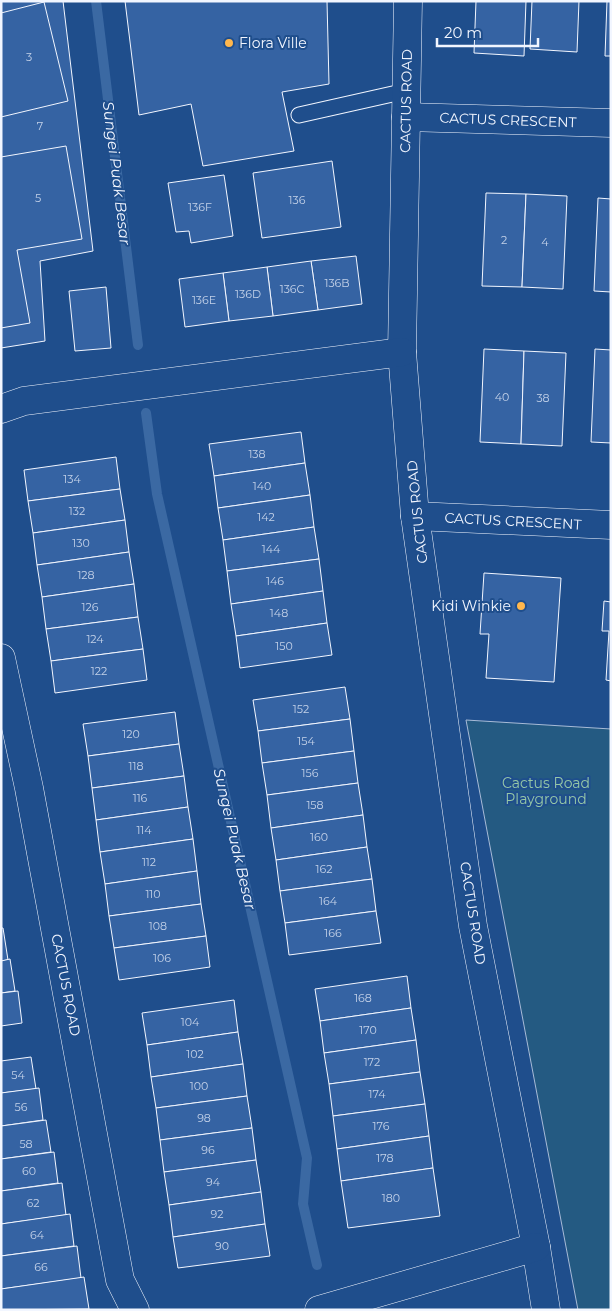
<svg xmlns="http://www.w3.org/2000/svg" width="612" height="1311" font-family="Montserrat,sans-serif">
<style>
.green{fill:#245a82;stroke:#a8bbd7}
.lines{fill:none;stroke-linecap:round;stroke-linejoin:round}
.stream{stroke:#3b69a3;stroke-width:10}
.building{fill:#3563a3;stroke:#f2f6ff}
.service-casing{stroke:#f2f6ff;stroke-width:17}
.minor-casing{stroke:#f2f6ff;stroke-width:29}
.service{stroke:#1f4e8c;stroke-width:15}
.minor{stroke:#1f4e8c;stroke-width:28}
.poi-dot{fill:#ffb74d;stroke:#1f4e8c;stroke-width:2}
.labels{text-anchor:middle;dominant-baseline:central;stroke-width:4;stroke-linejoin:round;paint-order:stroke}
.number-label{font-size:11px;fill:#c3d1e8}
.poi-label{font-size:14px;fill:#f2f6ff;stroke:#1f4e8c;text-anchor:start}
.street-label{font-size:14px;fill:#f2f6ff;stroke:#1f4e8c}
.park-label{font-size:14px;fill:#97c8a6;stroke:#1f4e8c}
.water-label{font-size:15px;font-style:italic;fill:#f2f6ff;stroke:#1f4e8c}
</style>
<rect width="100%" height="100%" fill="#1f4e8c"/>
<!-- green -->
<polygon class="green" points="466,720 611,729 611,1310 578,1310"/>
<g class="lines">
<!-- stream -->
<g class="stream">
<polyline points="96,1 138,345"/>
<polyline points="146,413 157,494 307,1158 303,1204 317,1265"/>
</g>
</g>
<!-- building -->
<g class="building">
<polygon points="1,1 63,1 93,251 40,261 45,341 1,348"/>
<polygon points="125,1 327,1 329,84 282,92 294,151 203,166 191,104 139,115"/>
<polygon points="476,1 526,1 524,56 474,53"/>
<polygon points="532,1 579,1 577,52 530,49"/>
<polygon points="607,1 611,1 611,56 605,56"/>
<polygon points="44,2 68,101 1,117 1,13"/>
<polygon points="66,146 82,239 17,250 30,323 1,328 1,157"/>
<polygon points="332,161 341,227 262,238 253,173"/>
<polygon points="224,175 233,236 191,243 189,231 176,232 168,183"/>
<polygon points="486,193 526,194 522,287 482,286"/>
<polygon points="526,194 567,196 563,289 522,287"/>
<polygon points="598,198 611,199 611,292 594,291"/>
<polygon points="356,256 362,304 318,310 311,261"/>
<polygon points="311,261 318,310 273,316 267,267"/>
<polygon points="267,267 273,316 229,321 223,273"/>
<polygon points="223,273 229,321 185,327 179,279"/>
<polygon points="106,287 111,348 75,351 69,291"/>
<polygon points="484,349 524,351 521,444 480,442"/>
<polygon points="595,349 611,350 611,443 591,442"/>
<polygon points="524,351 566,353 562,446 521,444"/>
<polygon points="301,432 305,463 214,476 209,444"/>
<polygon points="116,457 120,489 28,501 24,470"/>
<polygon points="305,463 310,495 218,508 214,476"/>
<polygon points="120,489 125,520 33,533 28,501"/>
<polygon points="310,495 314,527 223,540 218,508"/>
<polygon points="125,520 129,552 37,565 33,533"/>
<polygon points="314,527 319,559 227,571 223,540"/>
<polygon points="129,552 134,584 42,597 37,565"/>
<polygon points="319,559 323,591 231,604 227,571"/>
<polygon points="484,573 561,578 554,682 486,678 489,634 480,634"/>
<polygon points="134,584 138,617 46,629 42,597"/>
<polygon points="323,591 327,623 236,636 231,604"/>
<polygon points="604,601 611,602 611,681 606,680 609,631 602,631"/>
<polygon points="138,617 143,649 51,661 46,629"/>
<polygon points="327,623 332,655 240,668 236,636"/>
<polygon points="143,649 147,680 55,693 51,661"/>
<polygon points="345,687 350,719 258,731 253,700"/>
<polygon points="175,712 179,744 88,756 83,724"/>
<polygon points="350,719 354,751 262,763 258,731"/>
<polygon points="179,744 184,776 92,788 88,756"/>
<polygon points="354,751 358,783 267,795 262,763"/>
<polygon points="184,776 188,807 96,820 92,788"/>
<polygon points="358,783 363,815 271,828 267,795"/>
<polygon points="188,807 193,839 100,852 96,820"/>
<polygon points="363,815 367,847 276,860 271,828"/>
<polygon points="193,839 197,871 105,884 100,852"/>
<polygon points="367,847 372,879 280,891 276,860"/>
<polygon points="197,871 201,904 109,916 105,884"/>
<polygon points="372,879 376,911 285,923 280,891"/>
<polygon points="201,904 206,936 114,948 109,916"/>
<polygon points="376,911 381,943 289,955 285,923"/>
<polygon points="1,928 3,928 8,960 1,961"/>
<polygon points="206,936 210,967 119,980 114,948"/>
<polygon points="10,959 15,991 1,993 1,961"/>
<polygon points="407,976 411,1008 320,1021 315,989"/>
<polygon points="18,991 22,1023 1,1026 1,993"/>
<polygon points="234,1000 238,1032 147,1045 142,1013"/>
<polygon points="411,1008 416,1040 324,1053 320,1021"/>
<polygon points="238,1032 243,1064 151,1077 147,1045"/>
<polygon points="416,1040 420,1072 329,1084 324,1053"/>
<polygon points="31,1057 36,1089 1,1093 1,1061"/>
<polygon points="243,1064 247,1096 156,1108 151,1077"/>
<polygon points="420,1072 425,1104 333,1116 329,1084"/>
<polygon points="39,1088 43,1120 1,1126 1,1093"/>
<polygon points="247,1096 252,1128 160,1140 156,1108"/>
<polygon points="425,1104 429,1136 337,1149 333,1116"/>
<polygon points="46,1120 51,1152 1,1159 1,1126"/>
<polygon points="252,1128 256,1160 164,1172 160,1140"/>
<polygon points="429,1136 433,1168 341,1181 337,1149"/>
<polygon points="54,1152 58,1183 1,1191 1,1159"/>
<polygon points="256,1160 261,1192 169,1205 164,1172"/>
<polygon points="433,1168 440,1216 348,1228 341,1181"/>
<polygon points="62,1183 66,1215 1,1224 1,1191"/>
<polygon points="261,1192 265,1224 173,1237 169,1205"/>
<polygon points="70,1214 74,1246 1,1256 1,1224"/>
<polygon points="265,1224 270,1256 178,1268 173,1237"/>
<polygon points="77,1246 81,1278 1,1289 1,1256"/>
<polygon points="84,1277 89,1309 1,1310 1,1289"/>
</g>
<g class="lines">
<!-- service casing -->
<g class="service-casing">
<polyline id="service" points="299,115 406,91"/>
</g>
<!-- minor casing -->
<g class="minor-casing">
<g id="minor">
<polyline points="408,1 402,352 415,516 473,926 536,1247 546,1310"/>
<polyline points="406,117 611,123"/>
<polyline points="1,409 24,401 402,352"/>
<polyline points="415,516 611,525"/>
<polyline points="1,658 29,788 120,1280 135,1310"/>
<polyline points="319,1310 536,1247"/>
</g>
</g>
<!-- service -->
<use href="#service" class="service"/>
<!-- minor -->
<use href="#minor" class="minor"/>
</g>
<!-- markers -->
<g class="poi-dot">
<circle cx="229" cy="43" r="5"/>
<circle cx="521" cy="606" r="5"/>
</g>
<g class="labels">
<!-- number labels -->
<g class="number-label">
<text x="29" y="57">3</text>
<text x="40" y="126">7</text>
<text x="38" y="198">5</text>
<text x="297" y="200">136</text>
<text x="200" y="207">136F</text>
<text x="504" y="240">2</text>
<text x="545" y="242">4</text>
<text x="337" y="283">136B</text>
<text x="292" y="289">136C</text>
<text x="248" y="294">136D</text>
<text x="204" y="300">136E</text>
<text x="502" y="397">40</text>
<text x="543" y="398">38</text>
<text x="257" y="454">138</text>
<text x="72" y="479">134</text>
<text x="262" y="486">140</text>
<text x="77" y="511">132</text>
<text x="266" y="517">142</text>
<text x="81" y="543">130</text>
<text x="271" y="549">144</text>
<text x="86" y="575">128</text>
<text x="275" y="581">146</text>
<text x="90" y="607">126</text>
<text x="279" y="613">148</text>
<text x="95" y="639">124</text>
<text x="284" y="646">150</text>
<text x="99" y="671">122</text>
<text x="301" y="709">152</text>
<text x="131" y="734">120</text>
<text x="306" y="741">154</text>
<text x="136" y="766">118</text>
<text x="310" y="773">156</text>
<text x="140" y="798">116</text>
<text x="315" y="805">158</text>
<text x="144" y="830">114</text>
<text x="319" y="837">160</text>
<text x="149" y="862">112</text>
<text x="324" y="869">162</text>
<text x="153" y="894">110</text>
<text x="328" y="901">164</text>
<text x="158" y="926">108</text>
<text x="333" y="933">166</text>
<text x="162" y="958">106</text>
<text x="363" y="998">168</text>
<text x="190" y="1022">104</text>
<text x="368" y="1030">170</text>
<text x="195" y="1054">102</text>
<text x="372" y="1062">172</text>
<text x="18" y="1075">54</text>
<text x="199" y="1086">100</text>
<text x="377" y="1094">174</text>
<text x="21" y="1107">56</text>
<text x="204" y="1118">98</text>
<text x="381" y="1126">176</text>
<text x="26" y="1144">58</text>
<text x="208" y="1150">96</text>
<text x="385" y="1158">178</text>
<text x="29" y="1171">60</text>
<text x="213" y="1182">94</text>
<text x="391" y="1198">180</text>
<text x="33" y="1203">62</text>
<text x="217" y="1214">92</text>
<text x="37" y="1235">64</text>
<text x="222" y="1246">90</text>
<text x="41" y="1267">66</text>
</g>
<!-- poi labels -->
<g class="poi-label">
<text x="239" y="43">Flora Ville</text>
<text x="511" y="606" text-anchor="end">Kidi Winkie</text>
</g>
<!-- street labels -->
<g class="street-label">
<text transform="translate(406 101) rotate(-89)">CACTUS ROAD</text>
<text transform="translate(508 120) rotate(2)">CACTUS CRESCENT</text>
<text transform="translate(417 512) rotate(-96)">CACTUS ROAD</text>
<text transform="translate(513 521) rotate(3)">CACTUS CRESCENT</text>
<text transform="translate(473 913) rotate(81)">CACTUS ROAD</text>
<text transform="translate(66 985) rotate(79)">CACTUS ROAD</text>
</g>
<!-- park labels -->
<g class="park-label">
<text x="546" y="783">Cactus Road<tspan x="546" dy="16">Playground</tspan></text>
</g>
<!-- water labels -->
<g class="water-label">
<text transform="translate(117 173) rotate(83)">Sungei Puak Besar</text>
<text transform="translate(235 839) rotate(77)">Sungei Puak Besar</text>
</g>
</g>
<!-- border -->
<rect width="612" height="1311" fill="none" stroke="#f2f6ff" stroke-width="5"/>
<!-- scale -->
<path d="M437 38v8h101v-8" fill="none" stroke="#f2f6ff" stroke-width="2.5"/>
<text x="444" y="38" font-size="15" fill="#f2f6ff" stroke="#1f4e8c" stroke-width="4" paint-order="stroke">20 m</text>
</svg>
